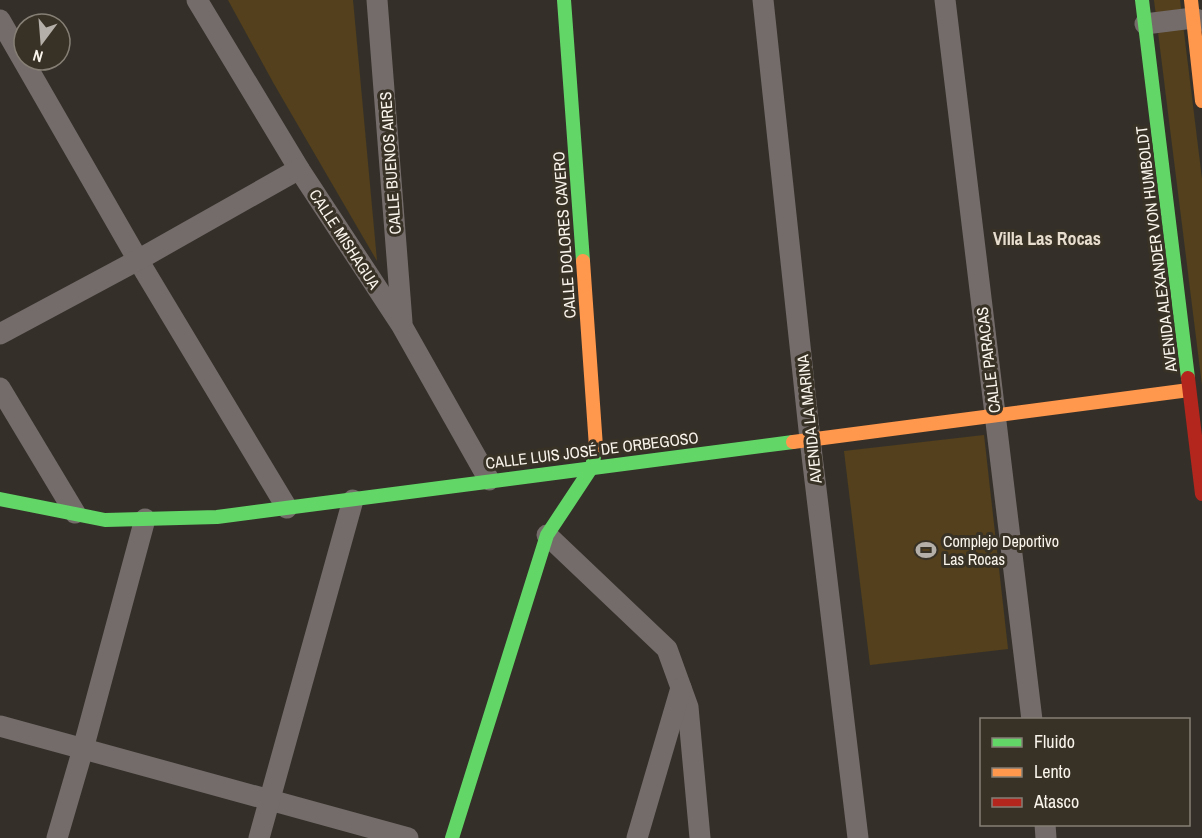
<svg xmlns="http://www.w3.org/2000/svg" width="1202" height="838" font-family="'Archivo Narrow',sans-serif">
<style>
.green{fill:#54401c}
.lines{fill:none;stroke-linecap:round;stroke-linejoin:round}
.street{stroke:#746c6a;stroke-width:21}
.fast{stroke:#63d668;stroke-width:14}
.slow{stroke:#ff974d;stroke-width:14}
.jam{stroke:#b3261e;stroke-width:14}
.labels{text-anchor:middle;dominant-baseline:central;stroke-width:6;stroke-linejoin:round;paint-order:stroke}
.street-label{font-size:16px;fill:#f9f4ec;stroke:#383125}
.poi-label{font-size:16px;fill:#f9f4ec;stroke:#383125;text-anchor:start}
.neighbourhood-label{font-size:18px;font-weight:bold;fill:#e8decf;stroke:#383125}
</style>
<rect width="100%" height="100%" fill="#343029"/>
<!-- green -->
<g class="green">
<polygon points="228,0 353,0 377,261 274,84"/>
<polygon points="1154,0 1180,0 1202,179 1202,385"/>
<polygon points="984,435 1008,649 870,665 844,451"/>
</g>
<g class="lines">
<!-- street -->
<g class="street">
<polyline points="197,0 299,169 402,326 489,480"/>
<polyline points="377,0 402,322"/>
<polyline points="763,0 810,439 858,838"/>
<polyline points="945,0 1032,720"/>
<polyline points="0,20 138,260 287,508"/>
<polyline points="1145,24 1193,18 1202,21"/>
<polyline points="0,334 138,260 299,169"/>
<polyline points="0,388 75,513"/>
<polyline points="547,535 667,649 688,707 700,838"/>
<polyline points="0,726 408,838"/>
<polyline points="1045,824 1046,838"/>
<polyline points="57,838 83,749 145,519"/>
<polyline points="259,838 353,500"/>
<polyline points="637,838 681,688"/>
</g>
<!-- fast -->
<g class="fast">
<polyline points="564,0 583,261"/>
<polyline points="1142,0 1188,378"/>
<polyline points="0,499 105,520 217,517 793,442"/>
<polyline points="452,838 547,535 592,467 596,447"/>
</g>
<!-- slow -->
<g class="slow">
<polyline points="1191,0 1202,101"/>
<polyline points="583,261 596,447"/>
<polyline points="793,442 1189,390"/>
</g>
<!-- jam -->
<polyline class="jam" points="1188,378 1202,494"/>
</g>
<!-- icons -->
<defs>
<g id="stadium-bare" transform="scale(1.62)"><path d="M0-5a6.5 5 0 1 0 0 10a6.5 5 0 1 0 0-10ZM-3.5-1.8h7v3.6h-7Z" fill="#b4afa8" stroke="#383125" stroke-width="2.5" paint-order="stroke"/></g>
</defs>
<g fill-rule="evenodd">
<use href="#stadium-bare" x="926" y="550"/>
</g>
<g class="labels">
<!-- street labels -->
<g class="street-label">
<text transform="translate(390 163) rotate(-94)">CALLE BUENOS AIRES</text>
<text transform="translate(564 235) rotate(-94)">CALLE DOLORES CAVERO</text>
<text transform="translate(345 239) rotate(57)">CALLE MISHAGUA</text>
<text transform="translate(1156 249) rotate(-97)">AVENIDA ALEXANDER VON HUMBOLDT</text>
<text transform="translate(988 360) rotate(-97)">CALLE PARACAS</text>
<text transform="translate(809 419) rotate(-96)">AVENIDA LA MARINA</text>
<text transform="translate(592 450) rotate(-7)">CALLE LUIS JOSÉ DE ORBEGOSO</text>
</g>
<!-- poi labels -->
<g class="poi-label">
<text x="943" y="541">Complejo Deportivo<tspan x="943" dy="18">Las Rocas</tspan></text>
</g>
<!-- neighbourhood labels -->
<g class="neighbourhood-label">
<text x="1047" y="238">Villa Las Rocas</text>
</g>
</g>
<!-- legend -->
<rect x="980" y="718" width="210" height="108" fill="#383125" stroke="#857f75" stroke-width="1.5"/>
<rect x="992" y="738" width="30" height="9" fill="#63d668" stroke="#857f75" stroke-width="1.5"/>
<text x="1034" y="748" font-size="18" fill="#f9f4ec">Fluido</text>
<rect x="992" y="768" width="30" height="9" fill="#ff974d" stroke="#857f75" stroke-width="1.5"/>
<text x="1034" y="778" font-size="18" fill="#f9f4ec">Lento</text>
<rect x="992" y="798" width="30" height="9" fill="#b3261e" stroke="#857f75" stroke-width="1.5"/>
<text x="1034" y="808" font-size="18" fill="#f9f4ec">Atasco</text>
<!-- north arrow -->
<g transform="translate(42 42) rotate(196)"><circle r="28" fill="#383125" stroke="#857f75" stroke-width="1.5"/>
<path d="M0-4.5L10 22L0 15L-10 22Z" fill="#b4afa8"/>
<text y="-9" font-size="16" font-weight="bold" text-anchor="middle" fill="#f9f4ec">N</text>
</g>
</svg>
